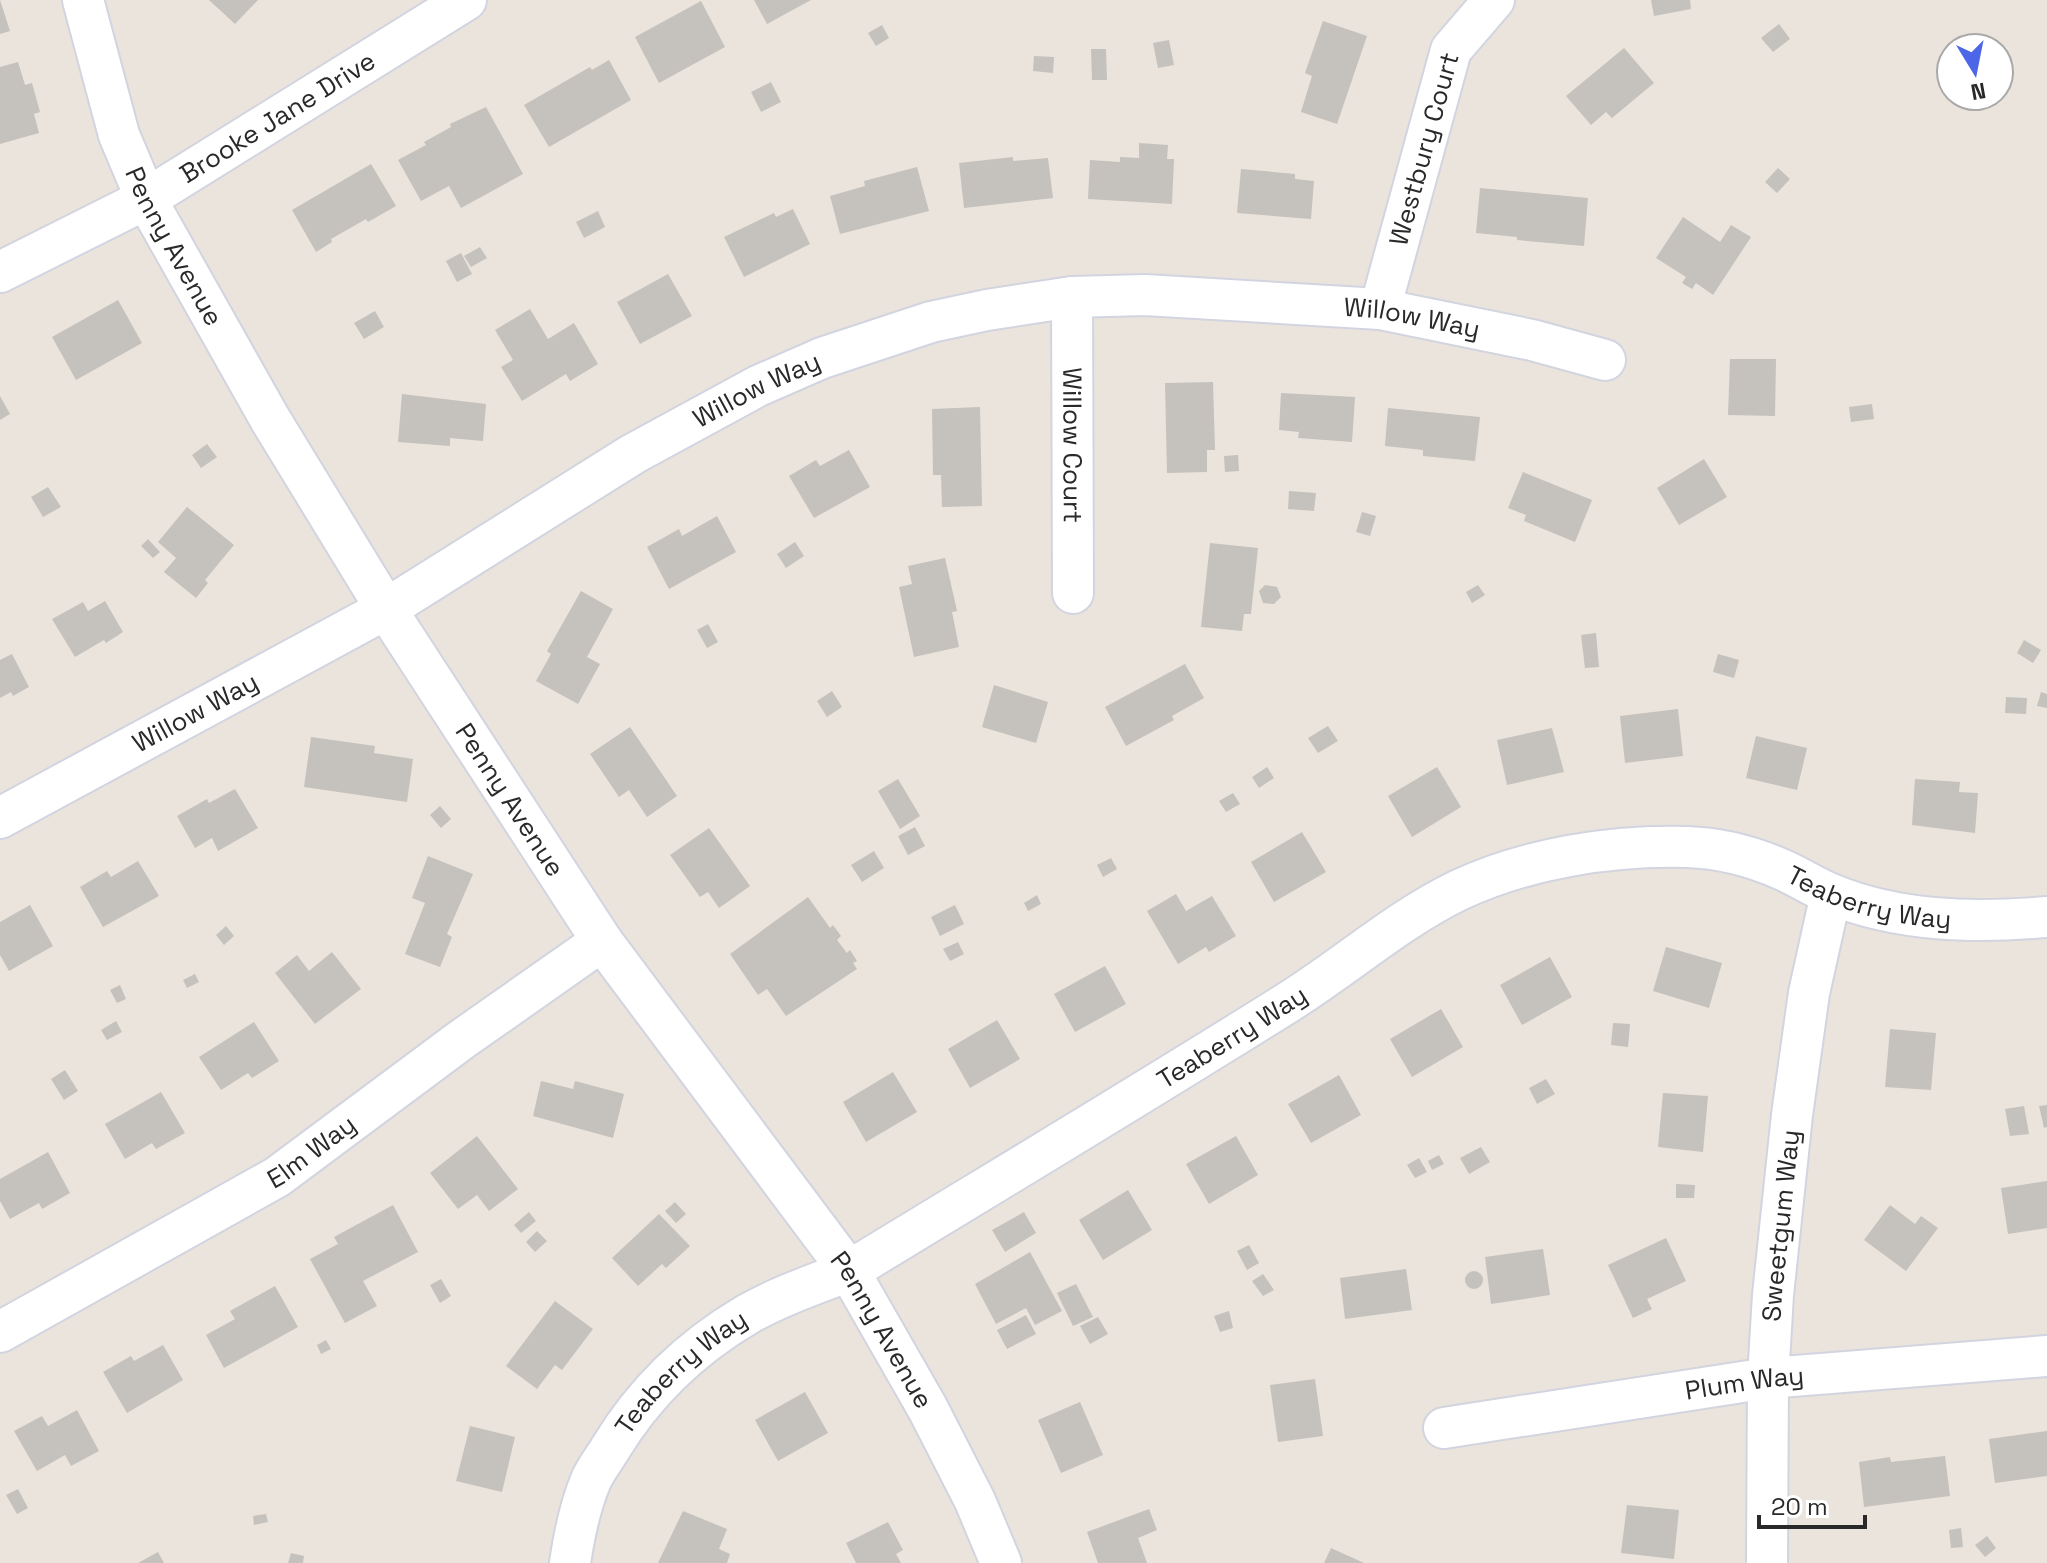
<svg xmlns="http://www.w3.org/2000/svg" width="2047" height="1563" font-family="'Space Grotesk',sans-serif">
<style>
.building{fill:#c5c1bc}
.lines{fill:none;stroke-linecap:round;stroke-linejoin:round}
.street-casing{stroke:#d2d4e0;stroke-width:44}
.street{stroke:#fff;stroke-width:40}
.labels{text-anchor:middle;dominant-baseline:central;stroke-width:6;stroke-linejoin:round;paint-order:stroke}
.street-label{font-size:26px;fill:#292929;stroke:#fff}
</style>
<rect width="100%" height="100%" fill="#eae4dc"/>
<!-- building -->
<g class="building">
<polygon points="0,0 10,31 0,34"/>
<polygon points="209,0 258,0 235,24"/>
<polygon points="754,0 811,0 767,24"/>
<polygon points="1651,0 1690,0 1691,9 1654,16"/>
<polygon points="701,1 725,47 659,83 635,37"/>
<polygon points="1323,21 1367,36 1337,124 1301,112 1312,76 1305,73"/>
<polygon points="1779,24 1790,39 1773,52 1761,38"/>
<polygon points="882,25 889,38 876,46 868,33"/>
<polygon points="1169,40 1174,65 1158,68 1153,43"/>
<polygon points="1624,48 1654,83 1612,118 1606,112 1591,125 1566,96"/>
<polygon points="1091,49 1106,49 1107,80 1092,80"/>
<polygon points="1034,56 1054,57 1053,73 1033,71"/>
<polygon points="609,60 631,100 549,147 524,105 590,67 592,70"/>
<polygon points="18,62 25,85 32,83 40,112 34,114 39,133 0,144 0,67"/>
<polygon points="771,82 781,102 761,112 751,92"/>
<polygon points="486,107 523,174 461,208 449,186 421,201 398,160 426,145 424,142 451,127 450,124"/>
<polygon points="1139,143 1168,145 1167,159 1174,159 1172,204 1088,199 1090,160 1120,162 1120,157 1139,158"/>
<polygon points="1013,157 1013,161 1048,158 1053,198 964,208 959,163"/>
<polygon points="371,164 396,206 368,222 366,219 331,239 332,242 316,252 292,210"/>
<polygon points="917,167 929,211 840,234 830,196 865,186 864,181"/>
<polygon points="1778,168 1790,179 1777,193 1765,182"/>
<polygon points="1241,169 1295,174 1295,179 1314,181 1311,219 1237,213"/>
<polygon points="1480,188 1588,198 1584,246 1517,240 1517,237 1476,233"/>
<polygon points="793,209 810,244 744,277 724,237 774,213 776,217"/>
<polygon points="598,211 605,227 584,238 576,222"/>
<polygon points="1683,217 1720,242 1731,225 1751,237 1713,295 1696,283 1692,289 1682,283 1686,277 1656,258"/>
<polygon points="480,247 487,258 471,267 464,256"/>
<polygon points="461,253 472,274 457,282 446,261"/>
<polygon points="668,274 692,316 640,344 617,302"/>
<polygon points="118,300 142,343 76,380 52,337"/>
<polygon points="530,309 548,339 574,323 598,364 570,381 566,374 522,401 501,367 513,360 495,330"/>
<polygon points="375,311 384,327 364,339 354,323"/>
<polygon points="1730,359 1776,359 1775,416 1728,415"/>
<polygon points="1213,382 1215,450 1207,450 1207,472 1167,473 1165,383"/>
<polygon points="1281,393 1355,397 1352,442 1298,438 1299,432 1279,430"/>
<polygon points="402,394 486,404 483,441 450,438 450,446 398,442"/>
<polygon points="0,396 10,414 0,420"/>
<polygon points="1872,404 1874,419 1851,422 1849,407"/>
<polygon points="980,407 982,506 942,507 941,475 933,475 932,409"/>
<polygon points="1388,408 1480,417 1475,461 1423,456 1423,450 1385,446"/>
<polygon points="207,444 217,457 201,468 192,455"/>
<polygon points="849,450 870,487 814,518 789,476 816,460 820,466"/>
<polygon points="1238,455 1239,471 1225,472 1224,456"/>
<polygon points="1704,459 1727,497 1679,525 1657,488"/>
<polygon points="1523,472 1592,500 1575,542 1524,521 1526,515 1508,508"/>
<polygon points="48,487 61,507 43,517 31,497"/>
<polygon points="1289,491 1316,493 1314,511 1288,509"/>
<polygon points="187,507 234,545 205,580 208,583 196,598 164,572 176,558 158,542"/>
<polygon points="1362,512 1376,516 1370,536 1356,532"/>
<polygon points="717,516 736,552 669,589 647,547 679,529 682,536"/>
<polygon points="148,539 160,552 153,558 141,546"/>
<polygon points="795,542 804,556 786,568 777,554"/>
<polygon points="1210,543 1258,548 1251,614 1244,614 1242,631 1201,627"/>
<polygon points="945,558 957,611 952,612 959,647 914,657 899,587 912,584 908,566"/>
<polygon points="1265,585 1277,587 1281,597 1274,604 1263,603 1259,591"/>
<polygon points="1478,585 1485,595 1472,603 1466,592"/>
<polygon points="581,591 613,609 587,657 600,664 578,704 536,681 551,654 547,651"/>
<polygon points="105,601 123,632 106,643 104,640 75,657 52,619 83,602 88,611"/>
<polygon points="708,624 718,642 707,648 697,630"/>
<polygon points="1596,633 1599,667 1585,668 1581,635"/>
<polygon points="2024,640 2041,650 2033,663 2017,653"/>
<polygon points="12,654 29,687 13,696 11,692 0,698 0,660"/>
<polygon points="1718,654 1739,660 1734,678 1713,672"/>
<polygon points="1185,664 1204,698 1172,716 1174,720 1126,746 1105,707"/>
<polygon points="994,685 1048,702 1036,743 982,727"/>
<polygon points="832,691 842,707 827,717 817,701"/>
<polygon points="2041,692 2047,694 2047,708 2037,706"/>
<polygon points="2006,697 2027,698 2026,714 2005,713"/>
<polygon points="1678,709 1683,756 1625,763 1620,716"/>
<polygon points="1328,726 1338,741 1318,753 1308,738"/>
<polygon points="630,727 677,796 647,817 629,790 619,797 590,754"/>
<polygon points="1552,728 1564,772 1507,785 1497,740"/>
<polygon points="1756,736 1807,748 1797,790 1746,778"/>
<polygon points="311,737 375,746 374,753 413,759 407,802 304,787"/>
<polygon points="1267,767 1274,778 1259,788 1252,777"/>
<polygon points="1437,767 1461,807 1412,837 1388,796"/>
<polygon points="898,779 920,816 900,829 878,791"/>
<polygon points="1915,779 1960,782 1959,792 1978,793 1975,833 1912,825"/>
<polygon points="235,789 258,828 218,851 212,838 195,848 177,816 207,799 209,803"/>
<polygon points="1233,793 1240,804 1226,812 1219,801"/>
<polygon points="440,806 451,819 441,828 430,815"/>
<polygon points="915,827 925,846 908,855 898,836"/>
<polygon points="709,828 750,886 719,908 708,892 700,897 670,855"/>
<polygon points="1302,832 1326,872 1274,902 1251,862"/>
<polygon points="874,851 884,868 862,882 851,865"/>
<polygon points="428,856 473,874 447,934 452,937 440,967 405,954 425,903 412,898"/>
<polygon points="1111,858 1117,869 1103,877 1097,865"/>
<polygon points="138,861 159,896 103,927 80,887 107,871 111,877"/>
<polygon points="1176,894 1186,911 1212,896 1236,936 1209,952 1206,947 1178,964 1147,911"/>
<polygon points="1037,895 1041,904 1028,911 1024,903"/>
<polygon points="808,897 830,928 833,925 841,936 837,940 847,953 850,950 857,961 853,963 857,969 786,1016 767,989 758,995 730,954"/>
<polygon points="30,905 53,946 9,971 0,955 0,922"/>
<polygon points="955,905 964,924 940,936 931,917"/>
<polygon points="226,926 234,936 224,945 216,935"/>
<polygon points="958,942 964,954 950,961 943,949"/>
<polygon points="1666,947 1722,963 1709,1008 1653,991"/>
<polygon points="332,952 361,989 315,1024 275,973 297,955 309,971"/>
<polygon points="1550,957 1572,997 1522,1025 1500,985"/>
<polygon points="1105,966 1126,1004 1075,1032 1054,994"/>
<polygon points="195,974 199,982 187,988 183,980"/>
<polygon points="120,985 126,999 117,1003 110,990"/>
<polygon points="1441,1009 1463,1047 1412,1077 1390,1039"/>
<polygon points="997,1020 1020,1059 970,1088 948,1049"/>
<polygon points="116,1021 122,1032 107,1040 101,1030"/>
<polygon points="254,1022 279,1061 252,1078 248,1073 221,1090 199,1057"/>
<polygon points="1613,1023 1630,1024 1628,1047 1611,1045"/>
<polygon points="1890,1029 1936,1033 1931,1090 1885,1087"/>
<polygon points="65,1070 78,1091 64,1100 51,1079"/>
<polygon points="893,1072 917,1112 866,1142 843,1102"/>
<polygon points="1339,1075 1361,1115 1311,1143 1288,1104"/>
<polygon points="1546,1079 1555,1094 1537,1104 1529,1088"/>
<polygon points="541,1081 573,1089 575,1081 624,1094 613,1138 533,1116"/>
<polygon points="161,1092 185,1133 156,1149 152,1143 125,1159 105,1124"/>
<polygon points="1663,1093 1708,1096 1703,1152 1658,1147"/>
<polygon points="2047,1105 2047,1127 2044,1128 2039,1106"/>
<polygon points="2024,1106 2029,1134 2010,1136 2005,1109"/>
<polygon points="477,1136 518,1189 489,1211 477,1195 458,1209 430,1173"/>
<polygon points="1236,1136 1258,1175 1209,1204 1186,1164"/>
<polygon points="1481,1147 1490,1162 1469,1174 1460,1158"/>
<polygon points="48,1152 70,1193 42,1209 39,1203 10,1219 0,1201 0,1179"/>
<polygon points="1439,1155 1444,1164 1432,1170 1428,1161"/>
<polygon points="1419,1158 1427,1172 1415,1178 1407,1165"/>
<polygon points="2047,1181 2047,1228 2008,1234 2001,1188"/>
<polygon points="1676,1184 1695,1185 1694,1198 1676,1198"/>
<polygon points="1128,1190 1152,1230 1103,1260 1079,1220"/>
<polygon points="675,1202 686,1214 676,1223 665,1211"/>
<polygon points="393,1205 418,1252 363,1281 377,1306 345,1323 310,1259 338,1244 334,1237"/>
<polygon points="1890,1205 1915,1224 1921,1216 1938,1228 1906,1271 1864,1240"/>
<polygon points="529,1212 536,1221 521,1233 514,1225"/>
<polygon points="1024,1212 1036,1233 1005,1252 992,1230"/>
<polygon points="659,1214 690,1246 666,1268 662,1264 638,1286 612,1258"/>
<polygon points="537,1231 547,1241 535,1252 526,1242"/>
<polygon points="1666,1238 1686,1281 1647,1299 1652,1309 1633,1318 1608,1265"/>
<polygon points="1249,1245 1259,1263 1247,1270 1237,1251"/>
<polygon points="1543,1249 1550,1295 1491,1304 1485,1257"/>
<polygon points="1030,1252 1062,1311 1035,1325 1026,1308 996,1324 975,1284"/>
<polygon points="1406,1269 1412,1310 1345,1319 1340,1278"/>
<circle cx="1474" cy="1280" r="9"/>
<polygon points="1263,1274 1274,1290 1263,1296 1252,1281"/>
<polygon points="441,1279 451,1296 440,1303 430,1285"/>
<polygon points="1076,1284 1093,1317 1073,1326 1057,1293"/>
<polygon points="275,1286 298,1327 224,1368 206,1335 235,1319 230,1311"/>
<polygon points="555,1301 593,1329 562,1370 555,1365 537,1389 506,1366"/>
<polygon points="1229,1311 1233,1328 1220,1332 1214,1316"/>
<polygon points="1026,1315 1036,1334 1007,1349 997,1330"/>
<polygon points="1098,1317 1108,1334 1090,1344 1080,1326"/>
<polygon points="326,1340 331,1349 321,1354 317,1345"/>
<polygon points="163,1345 183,1380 127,1413 103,1372 131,1356 134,1361"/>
<polygon points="1315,1379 1323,1436 1278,1442 1270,1385"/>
<polygon points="805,1392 828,1433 778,1461 755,1420"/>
<polygon points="1080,1402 1103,1455 1061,1473 1038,1420"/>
<polygon points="77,1410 99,1451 71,1466 65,1455 37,1471 14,1431 42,1416 48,1426"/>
<polygon points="470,1426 515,1437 502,1492 456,1481"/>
<polygon points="2047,1431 2047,1476 1995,1483 1989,1439"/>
<polygon points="1945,1456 1950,1496 1864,1507 1859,1462 1890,1457 1891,1462"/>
<polygon points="18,1489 28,1508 17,1514 6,1495"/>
<polygon points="1627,1505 1679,1510 1674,1559 1621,1553"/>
<polygon points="1149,1509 1157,1530 1138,1538 1147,1563 1098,1563 1087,1532"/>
<polygon points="683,1511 727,1529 719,1549 730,1554 727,1563 658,1563"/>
<polygon points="266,1514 268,1522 254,1525 253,1516"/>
<polygon points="888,1522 903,1550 896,1554 901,1563 856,1563 846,1543"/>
<polygon points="1961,1528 1963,1547 1951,1548 1949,1530"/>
<polygon points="1987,1536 1996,1548 1985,1557 1975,1545"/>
<polygon points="1331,1548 1364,1563 1324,1563"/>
<polygon points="158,1552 164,1563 138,1563"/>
<polygon points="291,1553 304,1556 303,1563 288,1563"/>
</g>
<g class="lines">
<!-- street casing -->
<g class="street-casing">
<g id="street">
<path id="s1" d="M 83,0 L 119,135 L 146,199 L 270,419 L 386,609 L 602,941 L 849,1271 L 928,1409 L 975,1501 L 1001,1563"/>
<path id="s2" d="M 0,272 L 146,199 L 466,0"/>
<path id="s3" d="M 1072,297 L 1073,593"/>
<path id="s4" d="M 1380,309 L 1451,50 L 1494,0"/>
<path id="s5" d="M 0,818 L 386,609 L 633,454 L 758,386 L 822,358 L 931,322 L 987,310 L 1072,297 L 1145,295 L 1380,309 L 1532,340 L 1605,360"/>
<path id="s6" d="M 0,1332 L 277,1177 L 461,1040 L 602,941"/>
<path id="s7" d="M 1444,1428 L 1768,1378 L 2047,1356"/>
<path id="s8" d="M 570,1563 C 574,1536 580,1506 591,1480 C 596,1469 604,1459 610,1449 C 645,1391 690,1348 748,1314 C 780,1296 815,1284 849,1271 C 995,1182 1142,1094 1287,1003 C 1345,967 1397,920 1459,890 C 1528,858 1611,845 1687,847 C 1719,848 1754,857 1783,870 C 1799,877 1814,887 1831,894 C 1899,922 1974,923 2047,917"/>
<path id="s9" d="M 1767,1563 L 1768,1378 L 1773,1295 L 1792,1115 L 1809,993 L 1831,894"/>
</g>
</g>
<!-- street -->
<use href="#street" class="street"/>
</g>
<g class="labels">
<!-- street labels -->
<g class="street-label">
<text stroke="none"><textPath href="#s2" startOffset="318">Brooke Jane Drive</textPath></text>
<text stroke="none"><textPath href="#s4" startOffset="166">Westbury Court</textPath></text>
<text stroke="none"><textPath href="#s1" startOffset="264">Penny Avenue</textPath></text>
<text stroke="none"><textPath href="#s5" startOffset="1542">Willow Way</textPath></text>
<text stroke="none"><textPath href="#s5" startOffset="870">Willow Way</textPath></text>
<text stroke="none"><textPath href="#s3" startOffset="148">Willow Court</textPath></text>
<text stroke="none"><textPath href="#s5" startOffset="222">Willow Way</textPath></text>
<text stroke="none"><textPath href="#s1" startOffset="912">Penny Avenue</textPath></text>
<text stroke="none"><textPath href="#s8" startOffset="1572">Teaberry Way</textPath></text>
<text stroke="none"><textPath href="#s8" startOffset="876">Teaberry Way</textPath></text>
<text stroke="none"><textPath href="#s6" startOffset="360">Elm Way</textPath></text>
<text stroke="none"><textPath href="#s9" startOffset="338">Sweetgum Way</textPath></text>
<text stroke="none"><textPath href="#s1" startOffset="1560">Penny Avenue</textPath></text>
<text stroke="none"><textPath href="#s8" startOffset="228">Teaberry Way</textPath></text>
<text stroke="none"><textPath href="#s7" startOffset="304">Plum Way</textPath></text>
</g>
</g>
<!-- north arrow -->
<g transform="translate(1975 72) rotate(170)"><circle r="38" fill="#ffffff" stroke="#a9a9a9" stroke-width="2"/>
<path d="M0-6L14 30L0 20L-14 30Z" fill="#4c66e7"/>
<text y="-12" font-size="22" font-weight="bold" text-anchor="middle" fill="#292929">N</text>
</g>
<!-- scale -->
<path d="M1759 1515v12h106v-12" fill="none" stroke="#292929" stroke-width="4"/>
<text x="1771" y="1515" font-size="24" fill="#292929" stroke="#ffffff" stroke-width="6" paint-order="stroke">20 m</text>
</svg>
